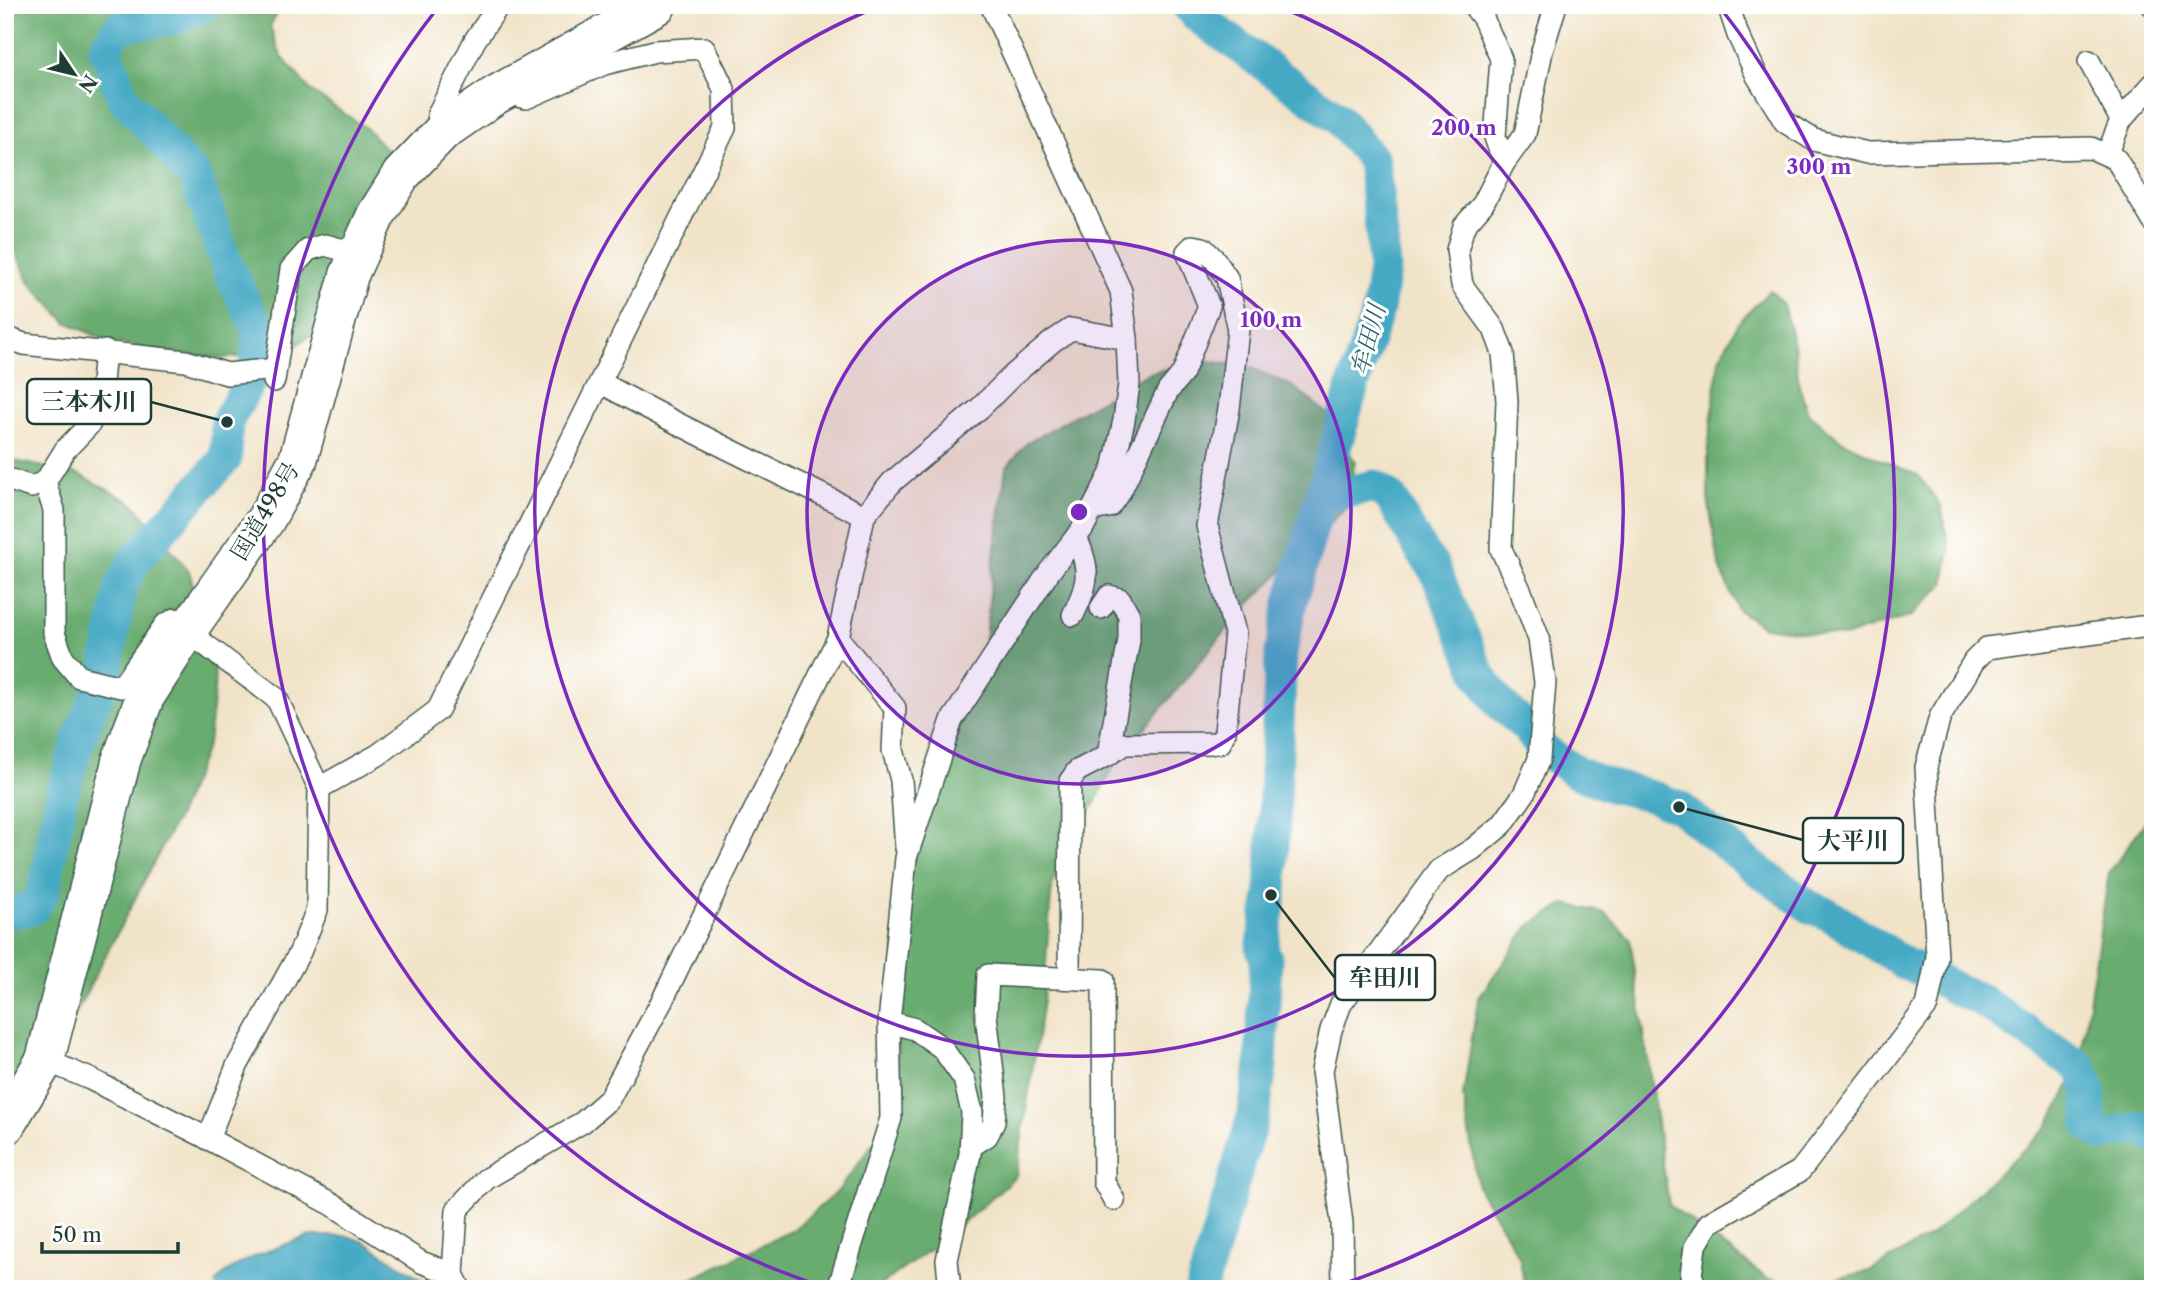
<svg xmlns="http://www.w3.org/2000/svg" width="2158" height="1294" font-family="'Libre Caslon Text','Noto Serif JP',serif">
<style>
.forest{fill:#69ac70;stroke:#447452;stroke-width:2}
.water{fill:#44a9c4;stroke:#32737c;stroke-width:2}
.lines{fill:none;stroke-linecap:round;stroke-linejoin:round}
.river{stroke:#44a9c4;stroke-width:33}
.street-casing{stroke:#3e564a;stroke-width:24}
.highway-casing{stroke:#3e564a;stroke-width:41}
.street{stroke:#fff;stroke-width:21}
.highway{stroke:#fff;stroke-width:38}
.ring{fill:none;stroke:#7b2cbf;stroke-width:3.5}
.labels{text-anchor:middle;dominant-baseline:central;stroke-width:6;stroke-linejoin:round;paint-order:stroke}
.street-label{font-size:23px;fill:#1f3d34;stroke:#fff}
.water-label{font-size:24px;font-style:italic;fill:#2c6366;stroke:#fff}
.centre{fill:#7b2cbf;stroke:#fff;stroke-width:3.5}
.ring-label{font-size:21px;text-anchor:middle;font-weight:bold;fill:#7b2cbf;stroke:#fff;stroke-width:6;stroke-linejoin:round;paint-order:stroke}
.leader{fill:none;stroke:#1f3d34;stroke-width:2.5}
.callout-dot{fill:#1f3d34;stroke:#fff;stroke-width:2.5}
.callout{fill:#fff;stroke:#1f3d34;stroke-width:2.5}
.callout-label{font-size:24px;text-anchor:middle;font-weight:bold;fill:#1f3d34}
</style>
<rect width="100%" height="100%" fill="#fff"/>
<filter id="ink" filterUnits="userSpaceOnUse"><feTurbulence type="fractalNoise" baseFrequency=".0143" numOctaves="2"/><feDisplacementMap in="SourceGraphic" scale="14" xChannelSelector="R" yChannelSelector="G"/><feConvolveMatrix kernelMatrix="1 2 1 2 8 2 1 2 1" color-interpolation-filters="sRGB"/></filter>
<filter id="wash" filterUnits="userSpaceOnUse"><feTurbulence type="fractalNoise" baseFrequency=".00686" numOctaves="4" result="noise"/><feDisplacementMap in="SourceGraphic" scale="28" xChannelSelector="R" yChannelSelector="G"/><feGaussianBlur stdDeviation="1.57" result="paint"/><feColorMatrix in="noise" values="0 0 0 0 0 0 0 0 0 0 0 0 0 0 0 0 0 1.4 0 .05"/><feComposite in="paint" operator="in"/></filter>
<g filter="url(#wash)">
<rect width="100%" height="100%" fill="#f1e3c8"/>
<!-- forest -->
<g class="forest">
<polygon points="5,5 281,5 270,26 281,56 312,92 366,128 398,161 316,332 281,355 221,358 156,351 105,340 66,322 30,283 5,228"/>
<polygon points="1770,290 1783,304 1794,344 1799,385 1808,413 1839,439 1876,458 1918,475 1941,506 1950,550 1944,584 1911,616 1844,637 1764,627 1738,610 1719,565 1708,499 1708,449 1719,360 1738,323"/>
<polygon points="1201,360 1250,367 1292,386 1328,414 1355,462 1344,509 1240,613 1116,763 1052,883 1043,1001 1016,1176 946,1238 875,1289 671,1289 793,1230 838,1191 876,1139 898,1083 894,883 982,669 993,563 1006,468 1027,443 1147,374"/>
<polygon points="5,459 78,474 133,503 189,571 215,662 214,692 208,743 178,816 32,1097 5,1132"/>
<polygon points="2153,811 2153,1289 1525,1289 1519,1256 1478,1187 1463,1096 1478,999 1529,926 1566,904 1605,913 1630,938 1669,1205 1768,1279 1809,1285 1870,1271 1933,1234 2047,1128 2079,1068 2109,873"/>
</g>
<!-- water -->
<path class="water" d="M 310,1236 L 347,1236 L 365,1242 L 435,1289 L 219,1289 L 215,1284 C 233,1260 282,1246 310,1236 Z"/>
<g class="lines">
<!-- river -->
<g class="river">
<polyline points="1187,5 1198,17 1338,118 1373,160 1382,236 1384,269 1378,310 1354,382 1291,602 1281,653 1271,895 1262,949 1266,958 1261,1066 1253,1117 1201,1289"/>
<polyline points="1322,497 1375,486 1391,498 1422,552 1433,566 1481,677 1500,704 1527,728 1542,748 1577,773 1614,787 1645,794 1679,807 1756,869 1810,907 1828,914 1901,961 1903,964 1925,971 1953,988 1979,999 2081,1068 2089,1088 2090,1126 2103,1135 2142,1127 2153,1136"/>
<polyline points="5,913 32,909 44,891 61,798 80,737 105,675 121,587 134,561 226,458 227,422 249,382 256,362 258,329 226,263 195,177 123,98 105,48 120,26 174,19 204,5"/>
</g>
</g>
</g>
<g filter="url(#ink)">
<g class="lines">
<!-- street casing -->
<g class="street-casing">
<g id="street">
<polyline points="1473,5 1483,18 1501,59 1495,137 1504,163"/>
<polyline points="1728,5 1738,35 1757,76 1785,122 1814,140 1867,153 2091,148 2116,159 2153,221"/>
<polyline points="2152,5 2153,6"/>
<polyline points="2089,61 2121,120 2107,155"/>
<path d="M 521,97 L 526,98 L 604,64 L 655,51 L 704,48 L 724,89 L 725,128 L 600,382 C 686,431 776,471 864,516"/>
<polyline points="2121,120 2153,84"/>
<polyline points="442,132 438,114 475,40 499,5"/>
<polyline points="5,337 24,344 186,361 227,374 275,369"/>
<polyline points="274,381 291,269 308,250 325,245 359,254"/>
<polyline points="5,478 31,487 45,482 65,450 89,425 100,404 105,351"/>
<polyline points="45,482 54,510 54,633 63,658 79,677 121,687 165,625 175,619 193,622"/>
<polyline points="1092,510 1109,507 1121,490 1168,391 1183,373 1209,306 1187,252 1193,246 1203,248 1215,260 1227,278 1238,330 1229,409 1207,526 1235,633 1225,732 1220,743 1124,744 1108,755"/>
<path d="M 1073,615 C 1089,583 1091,570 1076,537"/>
<polyline points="187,631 277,699 319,788 317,910 300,952 237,1066 208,1139"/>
<polyline points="838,638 895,708 893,750 901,780 906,848"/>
<polyline points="319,788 378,755 438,710 600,382"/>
<polyline points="1069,978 1070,781 1077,771 1108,755 1129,640 1129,615 1120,599 1109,596 1101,608"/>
<polyline points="889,1022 915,1029 942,1048 964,1079 972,1112 970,1154 947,1260 950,1289"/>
<polyline points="45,1060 90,1079 203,1136 331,1204 421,1262 453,1274"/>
<polyline points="970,1147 987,1136 994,1122 996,1097 986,1015 988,975 1103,980 1104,1182 1114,1200"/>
<polyline points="460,1289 453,1274 457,1210 486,1179 583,1122 609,1099 662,1001 838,638 864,516 892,482 980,408 1012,376 1053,341 1071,329 1127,339"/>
<polyline points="838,1289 891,1118 889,1022 906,858 952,720 1049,572 1083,528 1113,469 1124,420 1129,384 1127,339 1121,291 991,5"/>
<polyline points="1343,1289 1342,1223 1322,1071 1331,1030 1341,1004 1439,870 1473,849 1502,825 1524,794 1539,759 1545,682 1539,639 1521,592 1501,549 1507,401 1503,353 1494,329 1462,285 1457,250 1464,226 1483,204 1504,163 1525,134 1542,51 1556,5"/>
<polyline points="1697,1289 1691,1275 1695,1247 1709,1223 1800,1171 1927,1006 1937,957 1926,767 1940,717 1974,661 1987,648 2141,627 2153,627"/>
</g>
</g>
<!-- highway casing -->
<g class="highway-casing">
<polyline id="highway" points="5,1126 45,1060 122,758 145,697 187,631 266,519 298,460 349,275 376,215 401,175 442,132 494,96 657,5"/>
</g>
<!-- street -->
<use href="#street" class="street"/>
<!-- highway -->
<use href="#highway" class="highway"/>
</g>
</g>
<!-- distance rings -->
<circle cx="1079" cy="512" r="272" fill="#7b2cbf" fill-opacity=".12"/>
<g class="ring">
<circle cx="1079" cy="512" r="272"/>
<path d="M1278 6A544 544 0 1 1 880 6"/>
<path d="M827 1288A816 816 0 0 1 436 10M1722 10A816 816 0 0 1 1331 1288"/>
</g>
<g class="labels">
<!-- street labels -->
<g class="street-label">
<text transform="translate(265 511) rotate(-59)">国道498号</text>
</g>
<!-- water labels -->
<g class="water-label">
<text transform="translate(1368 340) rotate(-75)">牟田川</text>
</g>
</g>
<circle cx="1079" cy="512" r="10" class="centre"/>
<g class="ring-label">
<text x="1464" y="135">200 m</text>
<text x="1819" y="174">300 m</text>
<text x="1271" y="327">100 m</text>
</g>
<!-- callouts -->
<path class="leader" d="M227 422L151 402M1679 807L1803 840M1271 895L1335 978"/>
<g class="callout-dot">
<circle cx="227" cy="422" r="7"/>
<circle cx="1679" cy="807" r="7"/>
<circle cx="1271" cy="895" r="7"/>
</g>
<g class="callout">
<rect x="27" y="379" width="124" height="45" rx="7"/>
<rect x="1803" y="818" width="100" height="45" rx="7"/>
<rect x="1335" y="955" width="100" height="45" rx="7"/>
</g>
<g class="callout-label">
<text x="89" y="410">三本木川</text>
<text x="1853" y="849">大平川</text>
<text x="1385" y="986">牟田川</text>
</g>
<!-- margin -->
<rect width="2158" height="1294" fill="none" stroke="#fff" stroke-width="28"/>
<!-- north arrow -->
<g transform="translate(74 74) rotate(125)" stroke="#ffffff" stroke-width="5" paint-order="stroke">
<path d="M0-5L12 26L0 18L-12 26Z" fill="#1f3d34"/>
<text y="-10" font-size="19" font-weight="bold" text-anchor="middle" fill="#1f3d34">N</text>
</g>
<!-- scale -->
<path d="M42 1242v10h136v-10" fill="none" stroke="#1f3d34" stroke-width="3.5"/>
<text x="52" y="1242" font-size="21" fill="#1f3d34" stroke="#ffffff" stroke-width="5" paint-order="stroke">50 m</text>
</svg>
